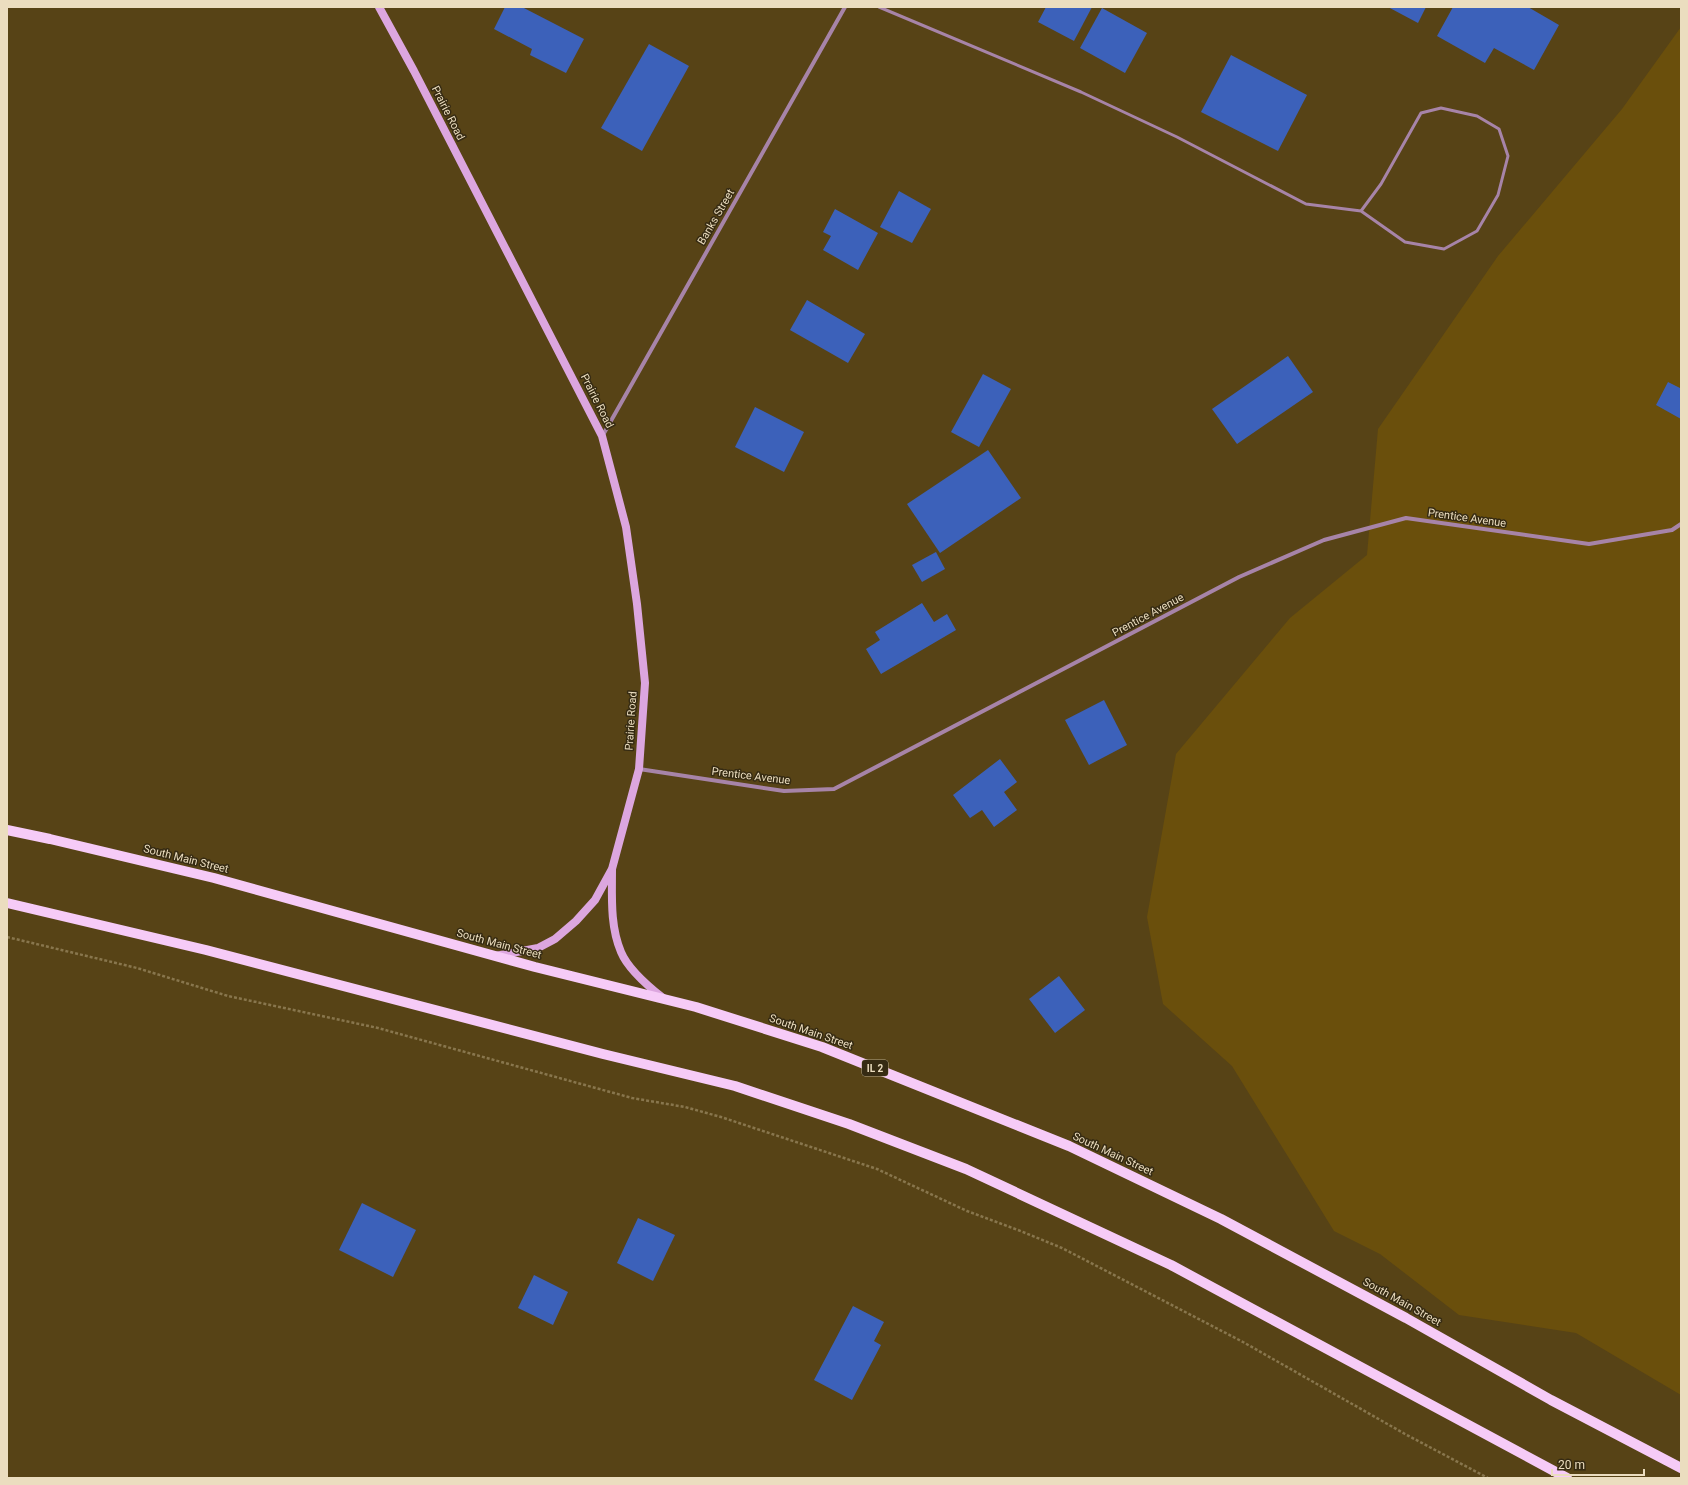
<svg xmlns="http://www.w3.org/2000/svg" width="1688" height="1485" font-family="Roboto,sans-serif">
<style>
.green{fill:#6a4f0c}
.building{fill:#3c61ba}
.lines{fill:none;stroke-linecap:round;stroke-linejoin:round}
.path{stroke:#88764d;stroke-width:2.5;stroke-dasharray:3 2;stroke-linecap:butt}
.lane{stroke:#a784a8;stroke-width:3}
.street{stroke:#a784a8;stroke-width:4}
.secondary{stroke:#dca6df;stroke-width:8}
.primary{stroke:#f6cbf7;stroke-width:10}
.labels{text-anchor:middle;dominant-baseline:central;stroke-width:3;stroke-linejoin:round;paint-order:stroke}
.shield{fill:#362b13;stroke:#b5a88b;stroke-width:1}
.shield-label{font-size:10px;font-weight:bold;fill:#ebddbf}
.street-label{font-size:11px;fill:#ebddbf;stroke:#362b13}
</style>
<rect width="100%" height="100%" fill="#574316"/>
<!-- green -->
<polygon class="green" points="1681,27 1681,1395 1576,1333 1459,1315 1380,1254 1334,1231 1232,1066 1163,1004 1147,917 1176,754 1290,618 1367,555 1378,429 1498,256 1622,109"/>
<!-- building -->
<g class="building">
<polygon points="505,7 522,7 584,39 566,73 530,55 532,49 494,29"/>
<polygon points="1046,7 1092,7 1074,41 1038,22"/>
<polygon points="1388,7 1426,7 1418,23"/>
<polygon points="1453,7 1528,7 1559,25 1534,70 1494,48 1485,63 1437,36"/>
<polygon points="1102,8 1147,33 1125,73 1080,48"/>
<polygon points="649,44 689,66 642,151 601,128"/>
<polygon points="1231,55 1307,95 1278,151 1201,112"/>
<polygon points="899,191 931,209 912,243 880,227"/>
<polygon points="835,209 878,233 858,270 823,250 831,236 823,232"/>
<polygon points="807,300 865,334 848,363 790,330"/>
<polygon points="1288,356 1313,392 1237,444 1212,409"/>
<polygon points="983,374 1011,389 979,447 951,432"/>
<polygon points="1668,382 1680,388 1681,386 1681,419 1656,405"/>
<polygon points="755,407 804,432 784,472 735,447"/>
<polygon points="988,450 1021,498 940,553 907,504"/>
<polygon points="936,552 945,569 922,582 912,565"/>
<polygon points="922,603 934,622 947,614 956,630 881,674 866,649 880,640 875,632"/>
<polygon points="1104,700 1127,745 1089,765 1065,720"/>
<polygon points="1000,759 1017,782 1004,792 1017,810 994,827 982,810 970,818 953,795"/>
<polygon points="1059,976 1085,1010 1055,1033 1029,999"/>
<polygon points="362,1203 416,1230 393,1277 339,1250"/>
<polygon points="638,1218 675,1235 653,1281 617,1263"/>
<polygon points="534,1275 568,1292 553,1325 518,1308"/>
<polygon points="853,1306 884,1322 874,1341 881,1345 852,1400 814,1380"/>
</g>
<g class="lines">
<!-- path -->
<polyline class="path" points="7,937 137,968 228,996 378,1028 632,1098 685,1107 721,1117 877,1169 967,1211 1018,1230 1062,1248 1243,1342 1405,1434 1488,1478"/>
<!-- lane -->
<polyline class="lane" points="879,7 1081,92 1177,137 1306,204 1361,211 1381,184 1421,113 1441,108 1477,116 1499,129 1508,156 1498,195 1477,231 1444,249 1405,242 1361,211"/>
<!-- street -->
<g class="street">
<polyline points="603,435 845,7"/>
<polyline points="639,769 784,791 834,789 1239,577 1324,540 1406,518 1589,544 1672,530 1681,524"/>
</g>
<!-- secondary -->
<g class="secondary">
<polyline points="379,7 414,71 602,436 626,527 637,604 645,683 639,769 612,869 595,900 576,921 555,939 538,948 495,956"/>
<path d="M 612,870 C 612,897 610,926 621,952 C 628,969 649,987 663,998"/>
</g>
<!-- primary -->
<g class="primary">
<polyline points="7,830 50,839 214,878 535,967 696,1007 822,1047 1069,1146 1221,1219 1406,1318 1551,1400 1681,1468"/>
<polyline points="7,903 206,950 603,1054 735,1086 849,1124 966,1169 1171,1265 1567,1478"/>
</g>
</g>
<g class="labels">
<!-- shield labels -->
<rect class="shield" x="862" y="1060" width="26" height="16" rx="3"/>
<g class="shield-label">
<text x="875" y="1068">IL 2</text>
</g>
<!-- street labels -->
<g class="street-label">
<text transform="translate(448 113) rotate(63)">Prairie Road</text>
<text transform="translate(716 217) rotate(-60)">Banks Street</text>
<text transform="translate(597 401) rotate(63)">Prairie Road</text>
<text transform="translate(1467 518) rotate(8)">Prentice Avenue</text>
<text transform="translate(1148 615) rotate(-28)">Prentice Avenue</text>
<text transform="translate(631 721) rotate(-86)">Prairie Road</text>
<text transform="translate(751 776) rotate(7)">Prentice Avenue</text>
<text transform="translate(186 859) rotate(14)">South Main Street</text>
<text transform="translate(499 944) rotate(15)">South Main Street</text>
<text transform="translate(811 1032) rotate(19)">South Main Street</text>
<text transform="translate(1113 1154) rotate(25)">South Main Street</text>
<text transform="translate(1402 1302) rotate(29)">South Main Street</text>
</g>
</g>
<!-- border -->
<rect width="1688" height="1485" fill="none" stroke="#ebddbf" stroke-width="16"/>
<!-- scale -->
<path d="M1552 1469v6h92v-6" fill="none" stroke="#ebddbf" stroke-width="2"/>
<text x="1558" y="1469" font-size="12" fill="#ebddbf" stroke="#362b13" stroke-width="3" paint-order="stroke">20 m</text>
</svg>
